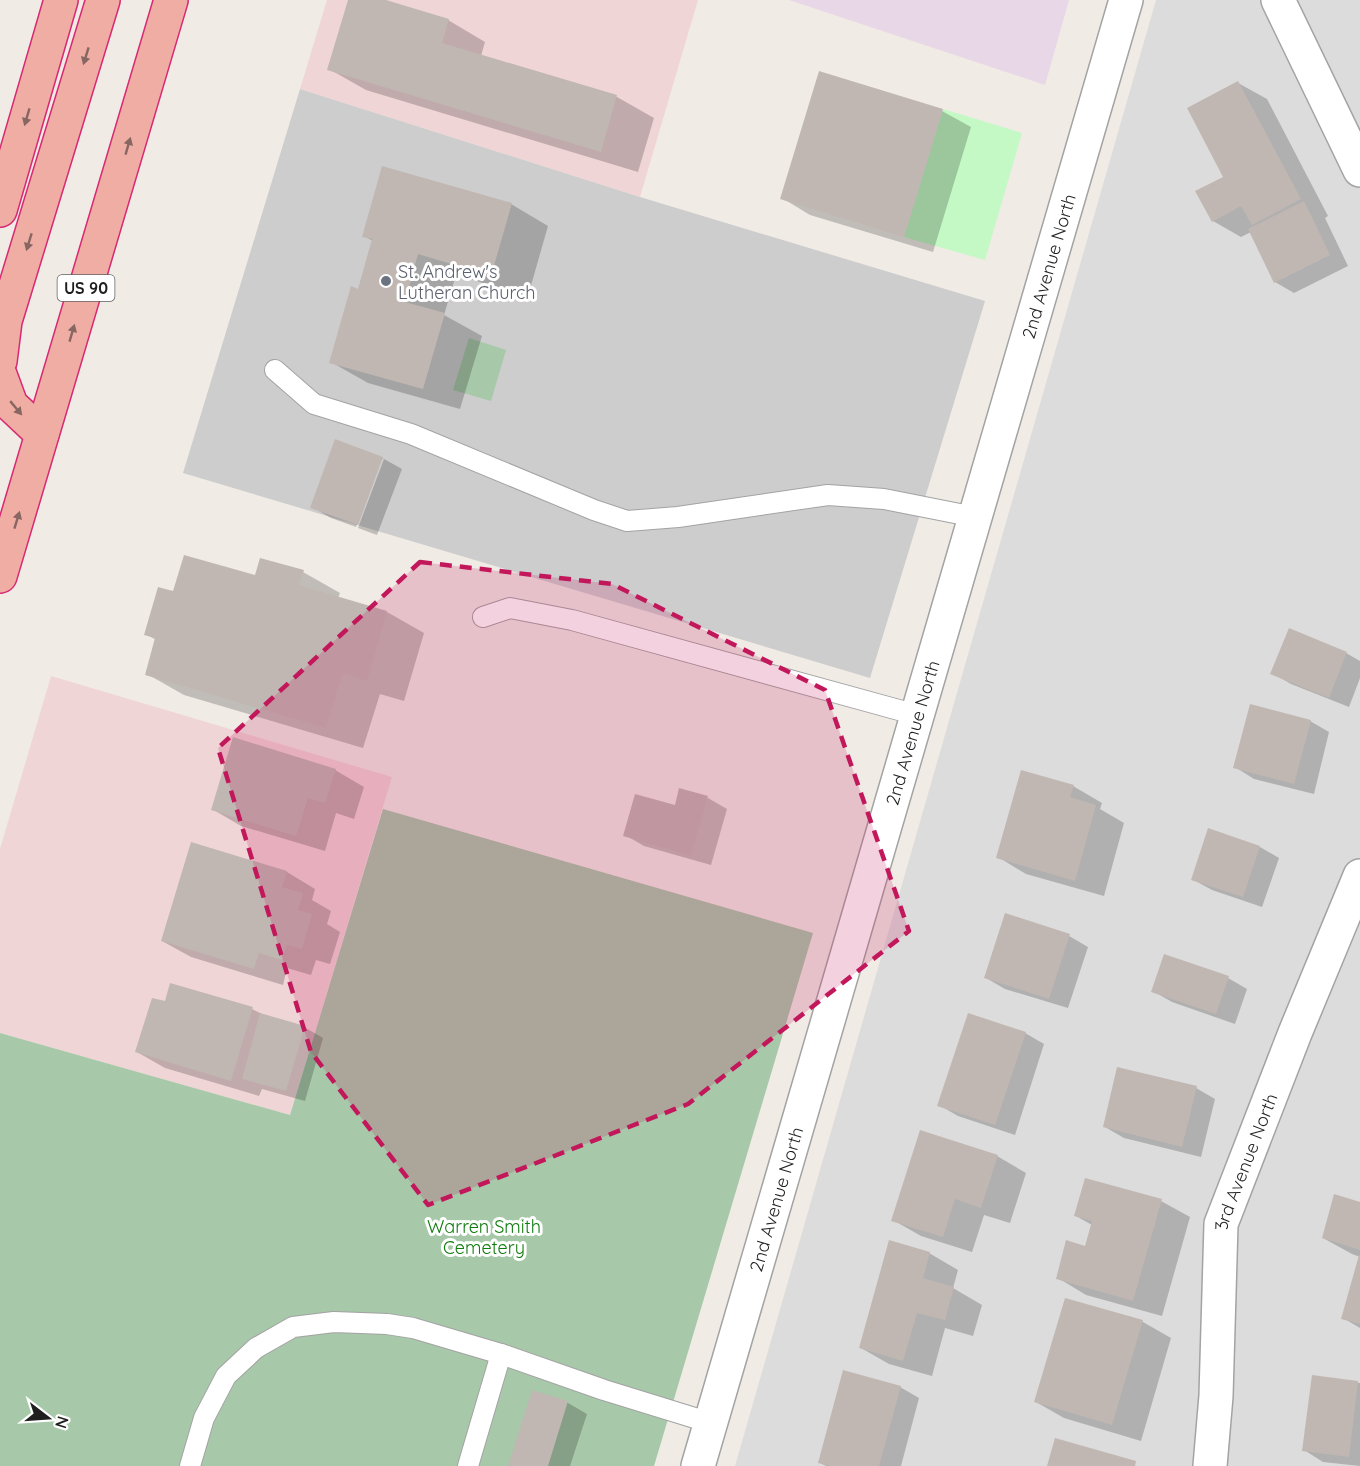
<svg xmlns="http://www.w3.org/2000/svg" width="1360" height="1466" viewBox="0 0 1360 1466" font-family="Quicksand,sans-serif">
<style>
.residential{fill:#dddcdc}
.commercial{fill:#f0d5d6}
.industrial{fill:#e8d8e7}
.religious{fill:#cdcdcd}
.cemetery{fill:#a7c8a9}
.park{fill:#c4f8c4}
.shadow{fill:#0003}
.building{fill:#c0b7b2}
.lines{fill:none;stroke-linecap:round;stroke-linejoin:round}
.service-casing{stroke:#a3a3a3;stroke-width:22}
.minor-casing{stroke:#a3a3a3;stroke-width:36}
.trunk-casing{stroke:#d72974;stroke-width:36}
.service{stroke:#fff;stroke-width:20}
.minor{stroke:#fff;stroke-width:33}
.trunk{stroke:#f0ada4;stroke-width:33}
.oneway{fill:#886662}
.marked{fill:#c2185b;fill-opacity:0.2;stroke:#c2185b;stroke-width:4.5;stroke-dasharray:12 8;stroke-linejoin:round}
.worship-dot{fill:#6b7280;stroke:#fff;stroke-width:2}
.labels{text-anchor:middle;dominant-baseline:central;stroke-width:6;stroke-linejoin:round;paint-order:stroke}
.shield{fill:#fff;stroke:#626262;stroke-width:1.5}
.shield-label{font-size:16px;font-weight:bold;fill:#1f1f1f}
.street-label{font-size:18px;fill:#1f1f1f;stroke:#fff}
.worship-label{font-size:18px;fill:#5b616d;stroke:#fff;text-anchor:start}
.park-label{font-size:18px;fill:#0f7c0e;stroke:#fff}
</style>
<rect width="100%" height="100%" fill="#f0ebe5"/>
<path class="residential" d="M1156,0H1360V1466H735Z"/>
<g class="commercial">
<path d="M327,0H698L640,197L300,89Z"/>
<path d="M51,676L392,777L290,1115L0,1033V849Z"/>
</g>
<path class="industrial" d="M789,0H1069L1045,85Z"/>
<path class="religious" d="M300,89L640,197L985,301L870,678L183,473Z"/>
<g class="cemetery">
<path d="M469,338L506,350L491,401L453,390Z"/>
<path d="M383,809L813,933L654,1466H0V1033L290,1115Z"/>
</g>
<path class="park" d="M943,109L1022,133L985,260L904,237Z"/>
<g class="shadow">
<path d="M350,0H380L448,20L485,42L481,56L617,97L654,118L638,172L366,90L329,69Z"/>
<path d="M1238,83L1267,99L1328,216L1325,218L1348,266L1294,293L1275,282L1251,232L1241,237L1213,221L1225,177Z"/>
<path d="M942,111L971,127L933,252L810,215L782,198Z"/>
<path d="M511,204L548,226L528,296L456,275L444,315L482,336L460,409L368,383L331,362L359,291L373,241L364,236Z"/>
<path d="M336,440L384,459H381L356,527L331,518L312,507Z"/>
<path d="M384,459L402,469L377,535L358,528Z"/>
<path d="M303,572L340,593L338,598L387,612L424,633L404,701L380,694L363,748L184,695L147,674L156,640L146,634L174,592L256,577Z"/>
<path d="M1346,653L1360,661V678L1349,707L1291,684L1272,673Z"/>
<path d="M1310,721L1329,732L1314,794L1254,779L1235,767Z"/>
<path d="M335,770L364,787L354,819L336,813L325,851L241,826L212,809Z"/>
<path d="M1073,786L1102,803L1100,809L1124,823L1104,896L1026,874L998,857Z"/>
<path d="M708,798L727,809L711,865L644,846L625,835L676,807Z"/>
<path d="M192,844L287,872L315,889L312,900L331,911L327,924L340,932L330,964L316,960L311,975L287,968L283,985L191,957L162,941Z"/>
<path d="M1260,847L1279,858L1262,907L1212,890L1192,879Z"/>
<path d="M1069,936L1088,947L1068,1008L1005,989L986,978Z"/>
<path d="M1228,978L1247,989L1235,1024L1172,1002L1153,991Z"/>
<path d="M252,1009L266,1016L304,1027L323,1038L305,1101L262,1089L259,1096L165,1068L137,1052Z"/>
<path d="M1025,1033L1044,1044L1015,1135L958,1116L939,1105Z"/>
<path d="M1196,1088L1215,1099L1201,1157L1124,1138L1105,1127Z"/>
<path d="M997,1156L1026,1173L1010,1223L984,1215L972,1252L921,1236L893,1220Z"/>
<path d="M1161,1201L1190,1217L1162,1316L1086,1295L1058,1278L1086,1248L1092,1225L1076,1216Z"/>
<path d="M1360,1203V1257L1352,1254L1323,1238Z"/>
<path d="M929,1253L958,1270L953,1288L982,1305L973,1336L945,1328L932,1376L889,1364L861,1348Z"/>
<path d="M1360,1258V1328L1343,1318Z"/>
<path d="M1066,1300L1143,1322L1171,1338L1141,1441L1064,1418L1036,1402Z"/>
<path d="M1313,1377L1360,1383V1466L1323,1462L1304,1450Z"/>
<path d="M900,1387L919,1398L901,1466H826L819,1462Z"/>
<path d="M533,1392L568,1403L587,1414L570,1466H510Z"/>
</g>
<g class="building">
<path d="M348,0H386L449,19L442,43L617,95L601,152L327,70Z"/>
<path d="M819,71L943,109L904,237L780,199Z"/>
<path d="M1238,81L1301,199L1252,225L1241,206L1212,222L1195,191L1223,177L1187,108Z"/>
<path d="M382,166L512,203L491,276L418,254L405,302L445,313L423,389L329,363L351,286L358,289L372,239L362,237Z"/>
<path d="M1304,201L1330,255L1274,283L1248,229Z"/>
<path d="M335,439L383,457L358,525L310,508Z"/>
<path d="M184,555L255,575L260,558L304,570L299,585L387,611L367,681L343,673L326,728L145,675L155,638L144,635L158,587L173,591Z"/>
<path d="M1289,628L1347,652L1329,698L1270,674Z"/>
<path d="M1250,704L1311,720L1294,784L1233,768Z"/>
<path d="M233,737L336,769L325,803L308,798L296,836L211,810Z"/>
<path d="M1021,770L1074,785L1070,797L1096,805L1075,881L996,858Z"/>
<path d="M679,788L708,796L691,856L623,836L635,794L675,805Z"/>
<path d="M1208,828L1260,846L1243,897L1191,880Z"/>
<path d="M191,842L287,871L282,887L303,893L298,910L312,914L302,949L287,945L282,960L259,953L254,969L161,941Z"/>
<path d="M1005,913L1070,934L1049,999L984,978Z"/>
<path d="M1164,954L1229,976L1216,1014L1151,992Z"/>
<path d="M170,983L253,1007L231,1081L135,1052L152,998L165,1001Z"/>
<path d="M260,1013L305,1026L286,1091L242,1079Z"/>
<path d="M968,1013L1026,1032L995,1125L937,1106Z"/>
<path d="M1117,1067L1197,1086L1182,1147L1103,1127Z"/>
<path d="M920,1130L998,1155L981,1208L955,1199L943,1237L891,1221Z"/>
<path d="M1085,1178L1162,1199L1133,1301L1056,1279L1066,1240L1085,1246L1092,1221L1074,1216Z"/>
<path d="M1334,1194L1360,1202V1250L1322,1238Z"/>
<path d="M889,1240L930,1252L923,1278L954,1287L945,1320L917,1313L903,1361L859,1348Z"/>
<path d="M1359,1255H1360V1324L1341,1319Z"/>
<path d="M1065,1298L1143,1320L1112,1425L1034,1402Z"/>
<path d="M843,1370L901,1386L879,1466H829L818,1463Z"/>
<path d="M1312,1375L1358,1381L1349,1457L1302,1451Z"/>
<path d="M532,1390L568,1401L548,1466H508Z"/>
<path d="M1055,1438L1136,1461L1135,1466H1047Z"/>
</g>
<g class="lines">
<defs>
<g id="service">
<path d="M275,370L314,404L411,434L594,510L627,521L678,517L828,495L884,499L975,517"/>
<path d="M483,617L510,608L572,620L917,715"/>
<path d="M190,1466L204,1418L226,1376L256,1348L293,1327L334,1322L387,1324L413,1328L501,1354L604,1390L711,1423"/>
<path d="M468,1466L501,1354"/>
</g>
<g id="minor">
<path d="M1278,0L1360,170"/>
<path id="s1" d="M698,1466L1126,0"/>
<path id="s2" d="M1210,1466L1216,1396L1221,1224L1295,1033L1360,876"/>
</g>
<g id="trunk">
<path d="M0,210L61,0"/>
<path d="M0,361L5,321L103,0"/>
<path d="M0,375L11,405L42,434"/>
<path d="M0,576L171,0"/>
</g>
</defs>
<use href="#service" class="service-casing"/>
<use href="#minor" class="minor-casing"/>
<use href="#trunk" class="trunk-casing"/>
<use href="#service" class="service"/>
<use href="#minor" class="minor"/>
<use href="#trunk" class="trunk"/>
</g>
<defs><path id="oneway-solid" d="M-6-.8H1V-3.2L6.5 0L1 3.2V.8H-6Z" transform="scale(1.5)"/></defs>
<g class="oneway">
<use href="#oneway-solid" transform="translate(86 56) rotate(107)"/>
<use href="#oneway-solid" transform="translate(27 117) rotate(106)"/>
<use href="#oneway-solid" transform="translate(128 146) rotate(-74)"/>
<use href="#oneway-solid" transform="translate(29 242) rotate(107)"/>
<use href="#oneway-solid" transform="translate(72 333) rotate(-74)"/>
<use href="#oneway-solid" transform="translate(16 408) rotate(50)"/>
<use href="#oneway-solid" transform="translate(17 520) rotate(-73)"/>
</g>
<path class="marked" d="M420,562L612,584L825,690L909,931L688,1104L428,1205L311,1052L218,748Z"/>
<circle class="worship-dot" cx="386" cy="281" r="6"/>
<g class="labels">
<rect class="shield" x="57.5" y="275" width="57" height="26" rx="4.5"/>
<g class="shield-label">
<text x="86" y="288">US 90</text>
</g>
<g class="street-label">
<text stroke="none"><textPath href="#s1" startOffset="1250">2nd Avenue North</textPath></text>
<text stroke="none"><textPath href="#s1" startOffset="764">2nd Avenue North</textPath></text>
<text stroke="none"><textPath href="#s2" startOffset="309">3rd Avenue North</textPath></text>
<text stroke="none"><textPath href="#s1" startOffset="278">2nd Avenue North</textPath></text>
</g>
<g class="worship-label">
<text x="398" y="271">St. Andrew's<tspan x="398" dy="21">Lutheran Church</tspan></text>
</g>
<g class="park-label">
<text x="484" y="1226">Warren Smith<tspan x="484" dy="21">Cemetery</tspan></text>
</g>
</g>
<g transform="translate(48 1418) rotate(107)" stroke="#ffffff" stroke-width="4.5" paint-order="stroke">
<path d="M0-4.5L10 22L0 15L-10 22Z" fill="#1f1f1f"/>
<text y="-9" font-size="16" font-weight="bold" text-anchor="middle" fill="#1f1f1f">N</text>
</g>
</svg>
